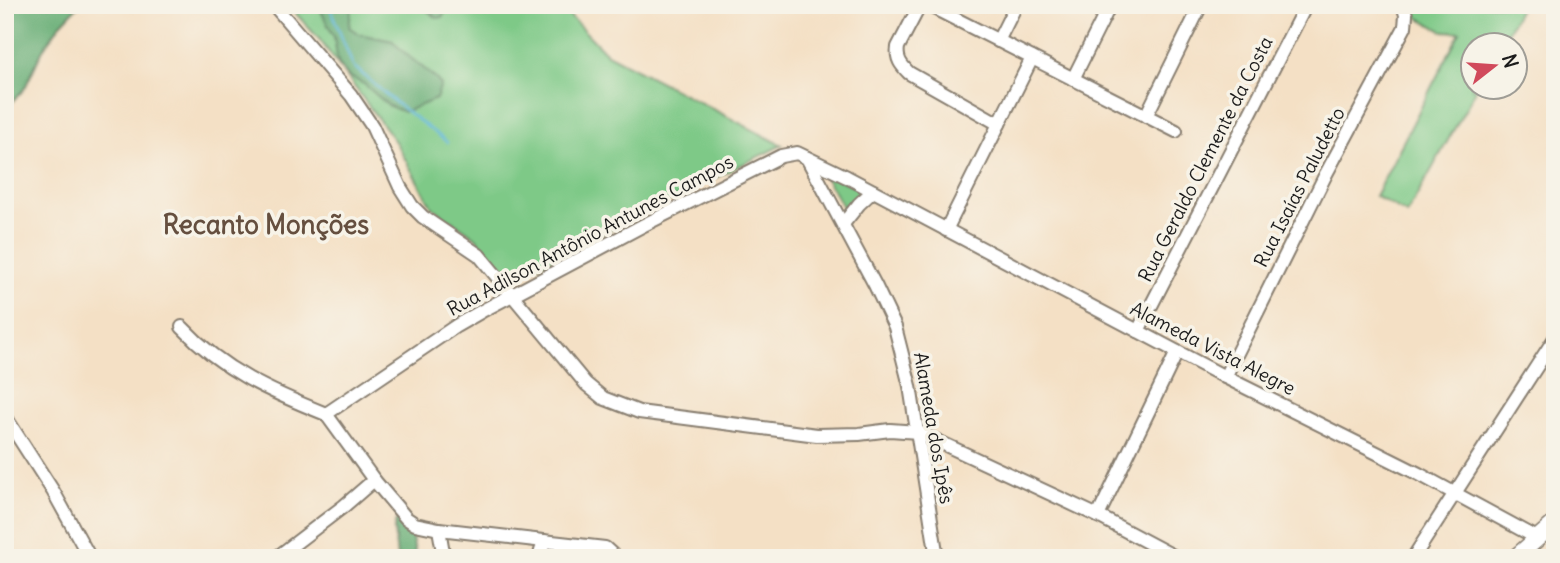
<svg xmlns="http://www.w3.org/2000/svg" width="1560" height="563" viewBox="0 0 1560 563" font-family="Delius,sans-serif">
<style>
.green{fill:#7ec987;stroke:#4d7252;stroke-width:2}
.forest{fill:#66ad74;stroke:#416448;stroke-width:2}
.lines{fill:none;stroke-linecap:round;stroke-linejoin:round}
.stream{stroke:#59b6d7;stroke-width:2.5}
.minor-casing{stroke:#887e70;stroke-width:16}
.major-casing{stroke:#887e70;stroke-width:19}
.minor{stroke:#fff;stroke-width:12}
.major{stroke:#fff;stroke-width:16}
.labels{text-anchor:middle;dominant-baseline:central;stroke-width:7;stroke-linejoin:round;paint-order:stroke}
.street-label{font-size:19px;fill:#1c1c1c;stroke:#f7f3e8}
.district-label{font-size:26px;font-weight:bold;fill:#654f3f;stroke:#f7f3e8}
</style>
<rect width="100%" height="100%" fill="#f7f3e8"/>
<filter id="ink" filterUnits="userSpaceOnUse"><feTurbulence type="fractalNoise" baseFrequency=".0143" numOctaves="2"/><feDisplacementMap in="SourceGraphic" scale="14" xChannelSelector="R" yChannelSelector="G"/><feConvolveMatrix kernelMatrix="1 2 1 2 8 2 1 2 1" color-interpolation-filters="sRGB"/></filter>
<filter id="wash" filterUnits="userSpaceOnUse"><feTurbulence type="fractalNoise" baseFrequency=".00686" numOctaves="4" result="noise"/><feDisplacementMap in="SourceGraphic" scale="28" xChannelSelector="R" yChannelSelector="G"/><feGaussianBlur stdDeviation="1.57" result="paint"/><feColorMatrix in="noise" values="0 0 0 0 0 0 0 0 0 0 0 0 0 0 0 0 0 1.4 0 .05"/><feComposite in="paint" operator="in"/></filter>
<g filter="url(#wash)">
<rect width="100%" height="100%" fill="#f4e0c5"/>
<g class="green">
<path d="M288,5H559L607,54L782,145L517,276L509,275L475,237L432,207L396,143L319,39Z"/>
<path d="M1409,5H1522L1500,45L1472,46V88H1477L1407,214L1375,196L1460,32L1442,31L1416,16Z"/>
<path d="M825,173L862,190L846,212L825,177Z"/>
</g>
<g class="forest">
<path d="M5,5H79L60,25L42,51L25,88L5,110Z"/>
<path d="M318,5H352L349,27L359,34L393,41C407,59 427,67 441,85L436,99L404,112L389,106L364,84L348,76L338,63L334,37Z"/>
<path d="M420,5H450L442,17L437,18Z"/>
<path d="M400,519C413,527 413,544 416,558H397L394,529L396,521Z"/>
</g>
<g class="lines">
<path class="stream" d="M329,5L353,66L396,103L447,142"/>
</g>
</g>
<g filter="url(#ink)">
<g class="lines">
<defs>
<g id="minor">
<path d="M274,5L351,95L372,126L400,187L412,206L423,217L479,255L586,384L603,398L639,412L817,435L859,434L890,430L918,432L1098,516L1177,558"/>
<path d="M920,5L898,47C896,59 901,65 909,73L999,124"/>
<path d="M928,5L1176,131"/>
<path d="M998,41L1016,5"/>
<path d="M1073,79L1110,5"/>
<path d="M1146,116L1201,5"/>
<path d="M807,158L875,285L895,327L910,386L937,558"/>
<path d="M843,224L859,204L873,191"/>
<path d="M946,230L1032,58"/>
<path d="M182,327C223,371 271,392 326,414"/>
<path d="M1138,331L1306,5"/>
<path d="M1225,377L1326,174L1405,27L1406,15L1403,5"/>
<path d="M326,414L456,326L482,311L642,226L781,156L797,153L847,177L1225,377L1419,474L1537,538"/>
<path d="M326,414L374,480L406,518L415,524L439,529L605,548L616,558"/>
<path d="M8,421L53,491L90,558"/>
<path d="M1098,516L1177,352"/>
<path d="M439,529L444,558"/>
<path d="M276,558L344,506L374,480"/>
<path d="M539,558L544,541"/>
<path d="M1413,558L1555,338"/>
</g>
<path id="major" d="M1515,558L1555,523"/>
</defs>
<use href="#minor" class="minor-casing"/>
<use href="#major" class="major-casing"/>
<use href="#minor" class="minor"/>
<use href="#major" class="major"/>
</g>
</g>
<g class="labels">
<g class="street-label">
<text transform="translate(1205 159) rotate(-63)">Rua Geraldo Clemente da Costa</text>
<text transform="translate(1299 187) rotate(-63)">Rua Isaías Paludetto</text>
<text transform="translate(590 235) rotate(-28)">Rua Adilson Antônio Antunes Campos</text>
<text transform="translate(1213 348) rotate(27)">Alameda Vista Alegre</text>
<text transform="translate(934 428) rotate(80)">Alameda dos Ipês</text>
</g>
<g class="district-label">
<text x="266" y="224">Recanto Monções</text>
</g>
</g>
<rect width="1560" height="563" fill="none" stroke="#f7f3e8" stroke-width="28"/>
<g transform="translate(1494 66) rotate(73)"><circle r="33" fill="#f7f3e8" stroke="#9f9d96" stroke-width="2"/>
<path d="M0-5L12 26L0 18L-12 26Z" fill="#d1495b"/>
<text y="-10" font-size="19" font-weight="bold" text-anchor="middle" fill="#1c1c1c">N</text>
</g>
</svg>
